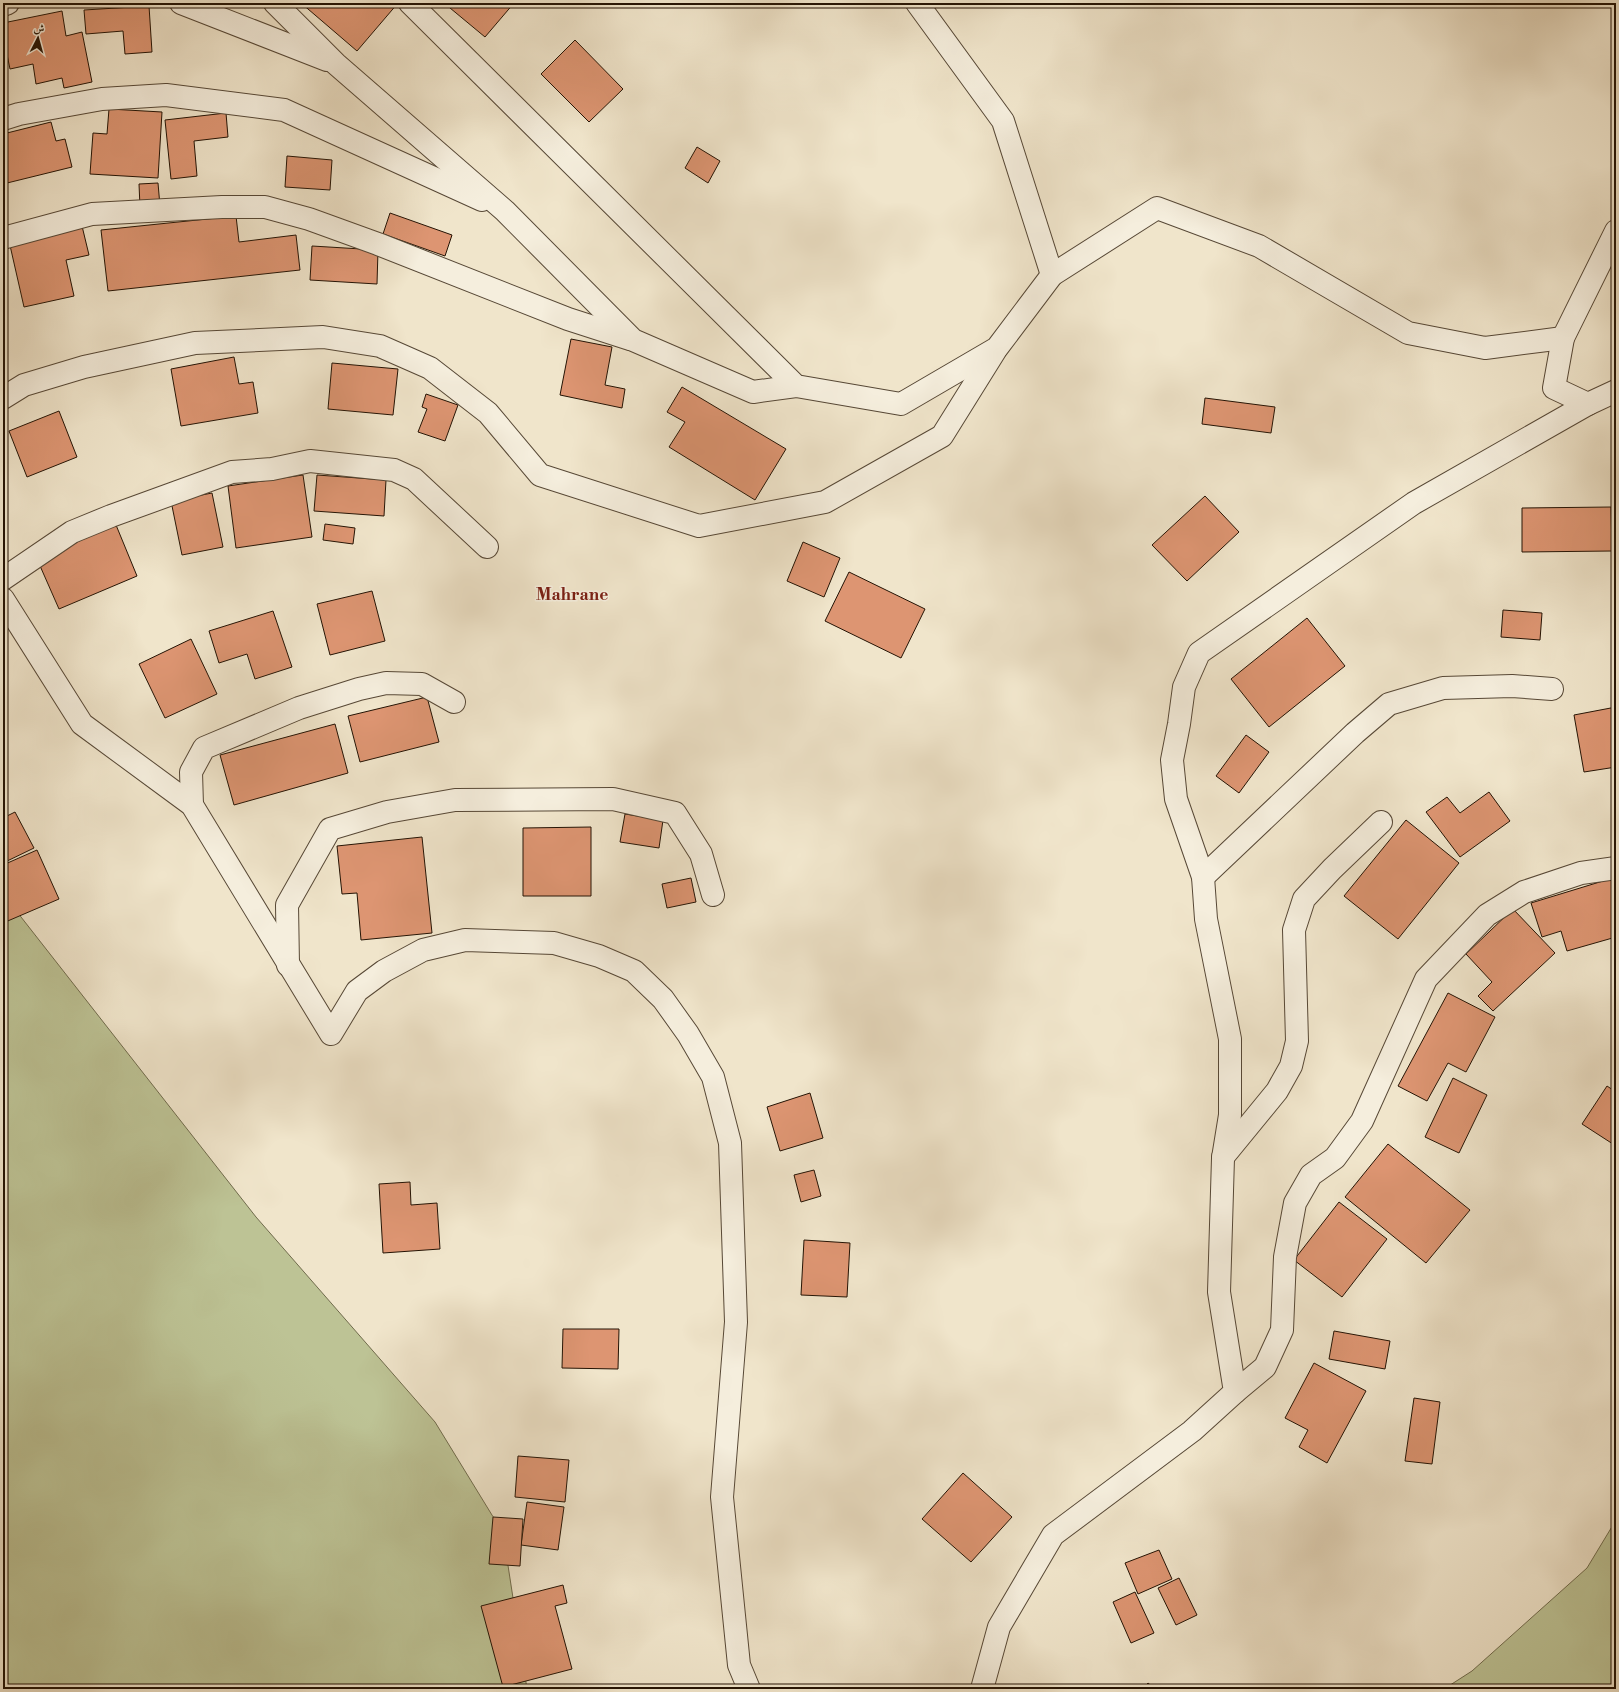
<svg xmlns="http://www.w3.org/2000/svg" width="1619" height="1692" viewBox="0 0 1619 1692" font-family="'Libre Bodoni',Amiri,serif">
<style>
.green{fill:#bdc395;stroke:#706b4c}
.building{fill:#dd9572;stroke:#241304}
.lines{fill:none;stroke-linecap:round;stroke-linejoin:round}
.minor-casing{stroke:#574836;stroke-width:24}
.minor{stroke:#f5eedd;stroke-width:22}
.labels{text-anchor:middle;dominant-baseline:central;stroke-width:3;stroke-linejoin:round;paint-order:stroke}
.quarter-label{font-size:17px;font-weight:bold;fill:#7a1f14;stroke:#f5eedd}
</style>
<rect width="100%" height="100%" fill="#f0e5cb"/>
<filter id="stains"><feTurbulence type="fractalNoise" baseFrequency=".005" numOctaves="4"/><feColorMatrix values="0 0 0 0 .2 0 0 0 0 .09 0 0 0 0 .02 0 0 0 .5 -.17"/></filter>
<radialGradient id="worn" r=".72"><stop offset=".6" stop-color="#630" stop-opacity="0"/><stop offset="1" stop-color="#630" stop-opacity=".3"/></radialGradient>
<g class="green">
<path d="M3,894L256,1217L435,1422L503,1533L527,1689H3Z"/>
<path d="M1616,1520V1689H1444L1472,1671L1587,1568Z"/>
</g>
<g class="building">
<path d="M301,3H398L357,51Z"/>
<path d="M444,3H514L485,37Z"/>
<path d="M149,6L152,52L125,54L123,31L86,34L84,10Z"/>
<path d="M62,11L66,36L82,32L92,82L64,88L62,78L36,84L33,64L10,69L3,35V23Z"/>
<path d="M575,40L623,89L589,122L541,74Z"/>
<path d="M109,109L162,112L158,178L90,174L93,133L107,134Z"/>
<path d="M226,113L228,137L194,141L197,176L171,179L165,120Z"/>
<path d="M51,122L56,141L65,139L72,167L3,184V134Z"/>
<path d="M697,147L720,161L708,183L685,168Z"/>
<path d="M287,156L332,160L330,190L285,187Z"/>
<path d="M158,183L160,206L140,207L139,184Z"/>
<path d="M390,213L452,235L445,256L383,234Z"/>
<path d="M236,216L239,242L296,235L300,270L108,291L101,230Z"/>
<path d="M82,226L89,255L66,260L74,296L24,307L9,241Z"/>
<path d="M312,246L378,250L377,284L310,280Z"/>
<path d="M571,339L612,347L605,385L625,389L622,408L560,395Z"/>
<path d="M234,357L239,384L253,382L258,413L181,426L171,369Z"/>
<path d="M332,363L398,369L393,415L328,409Z"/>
<path d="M682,387L786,449L755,500L669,447L685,422L667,412Z"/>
<path d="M426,394L458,405L445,441L418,432L427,409L422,407Z"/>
<path d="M1205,398L1275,407L1271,433L1202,424Z"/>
<path d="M59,411L77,457L27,477L9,431Z"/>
<path d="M303,475L312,537L236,548L228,486Z"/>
<path d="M317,475L386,480L384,516L314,511Z"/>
<path d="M212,493L223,547L182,555L171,501Z"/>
<path d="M1205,496L1239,532L1187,581L1152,545Z"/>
<path d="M1611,507L1612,551L1522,552V508Z"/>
<path d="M325,524L355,528L353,544L323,540Z"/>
<path d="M116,525L137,576L59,609L37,559Z"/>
<path d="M803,542L840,558L824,597L787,581Z"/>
<path d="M849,572L925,609L901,658L825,621Z"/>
<path d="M372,591L385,641L330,655L317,604Z"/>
<path d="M1503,610L1542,613L1540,640L1501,637Z"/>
<path d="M273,611L292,667L255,679L247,654L219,663L209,631Z"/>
<path d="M1307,618L1345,666L1269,727L1231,679Z"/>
<path d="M191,639L217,694L165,718L139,664Z"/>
<path d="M427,697L439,742L360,762L348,716Z"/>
<path d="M1616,707V767L1584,772L1574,715Z"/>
<path d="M335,724L348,773L234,805L220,755Z"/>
<path d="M1246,735L1269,752L1239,793L1216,776Z"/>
<path d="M1489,792L1510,821L1460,857L1426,812L1447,797L1460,813Z"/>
<path d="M15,812L34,848L3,863V818Z"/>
<path d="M625,814L663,820L659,848L620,842Z"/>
<path d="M1406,820L1459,863L1398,939L1344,896Z"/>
<path d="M591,827V896H523V828Z"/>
<path d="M422,837L432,933L361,940L357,893L342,894L337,846Z"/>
<path d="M37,850L59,899L3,923V865Z"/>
<path d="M1616,877V937L1567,951L1561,931L1542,937L1531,903Z"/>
<path d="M691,878L696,902L667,908L662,884Z"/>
<path d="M1513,909L1555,953L1493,1011L1478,996L1492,982L1466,954Z"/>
<path d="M1448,993L1495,1017L1466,1072L1448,1063L1427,1101L1398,1086Z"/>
<path d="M1453,1078L1487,1095L1459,1153L1425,1137Z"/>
<path d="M1607,1086L1616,1092V1146L1582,1124Z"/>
<path d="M810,1093L823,1138L780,1151L767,1107Z"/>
<path d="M1388,1144L1470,1210L1426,1263L1345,1197Z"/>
<path d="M814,1170L821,1196L801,1202L794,1175Z"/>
<path d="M410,1182L411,1205L437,1203L440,1249L383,1253L379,1184Z"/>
<path d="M1339,1202L1387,1239L1342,1297L1294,1260Z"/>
<path d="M804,1240L850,1243L847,1297L801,1295Z"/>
<path d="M563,1329H619L618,1369L562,1368Z"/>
<path d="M1334,1331L1390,1341L1385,1369L1329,1359Z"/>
<path d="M1314,1363L1366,1391L1327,1463L1299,1447L1308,1430L1285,1418Z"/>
<path d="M1414,1398L1440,1402L1432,1464L1405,1461Z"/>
<path d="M518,1456L569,1460L565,1502L515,1497Z"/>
<path d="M963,1473L1012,1517L971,1562L922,1519Z"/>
<path d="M527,1502L564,1507L558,1550L521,1545Z"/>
<path d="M493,1517L523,1519L520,1566L489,1564Z"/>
<path d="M1159,1550L1172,1579L1138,1594L1125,1563Z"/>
<path d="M1179,1578L1197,1615L1176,1625L1158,1588Z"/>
<path d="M563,1585L567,1603L555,1606L572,1669L503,1687L481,1606Z"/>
<path d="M1135,1592L1154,1633L1131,1643L1113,1602Z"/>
<path d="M1148,1683L1155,1689H1142Z"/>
</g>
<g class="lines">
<defs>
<g id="minor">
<path d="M181,3L327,60"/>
<path d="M275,3L336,64L505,211L633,340L753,392L796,386"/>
<path d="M410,3L796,386L901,404L997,348L1052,275L1157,208L1259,246L1408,333L1485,348L1563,338"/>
<path d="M917,3L1003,121L1052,275"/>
<path d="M3,5L8,3"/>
<path d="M3,119L19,114L102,99L166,95L284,110L482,200"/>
<path d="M1616,231L1563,338L1554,388L1588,404L1616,391"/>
<path d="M3,238L92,214L222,207H265L309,219L378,244L568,319L630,339"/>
<path d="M3,398L24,385L84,367L195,343L323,337L380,346L430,368L488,413L540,475L699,526L825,502L942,436L995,351"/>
<path d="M3,579L72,532L111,516L232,472L272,469L310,461L394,470L414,479L487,547"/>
<path d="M3,599L82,724L192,805L331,1034L357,991L384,971L423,950L465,940L554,943L599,956L634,971L663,999L688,1034L713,1077L730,1143L736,1322L722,1497L739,1665L749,1689"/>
<path d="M192,805L191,772L204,748L299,708L359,689L386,683L422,684L454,702"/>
<path d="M1203,877L1355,733L1389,704L1443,688L1512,686L1552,689"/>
<path d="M288,965L287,905L330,829L387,812L455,800L613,799L675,813L701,854L713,895"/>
<path d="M1223,1157L1277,1091L1291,1066L1297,1041L1294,930L1304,899L1332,869L1381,822"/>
<path d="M1235,1392L1265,1367L1282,1330L1285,1257L1295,1203L1311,1175L1335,1158L1362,1121L1426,979L1487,915L1524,892L1581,873L1616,868"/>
<path d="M982,1689L999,1627L1053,1535L1192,1431L1235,1392L1219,1292L1223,1158L1230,1115V1039L1206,919L1203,877L1176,799L1172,760L1179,724L1184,687L1199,653L1414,503L1588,404"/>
</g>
</defs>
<use href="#minor" class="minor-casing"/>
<use href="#minor" class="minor"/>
</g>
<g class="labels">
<g class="quarter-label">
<text x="572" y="595">Mahrane</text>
</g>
</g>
<rect width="1619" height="1692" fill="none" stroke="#f0e5cb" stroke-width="16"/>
<rect x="4" y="4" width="1611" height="1684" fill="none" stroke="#241304" stroke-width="2"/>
<rect x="8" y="8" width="1603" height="1676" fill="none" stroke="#241304"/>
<g transform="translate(38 38) rotate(6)" stroke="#f5eedd" stroke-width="3" paint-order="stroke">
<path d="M0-3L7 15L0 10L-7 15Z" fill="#241304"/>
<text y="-6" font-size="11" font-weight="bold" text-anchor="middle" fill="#241304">ش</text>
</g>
<rect width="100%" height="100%" filter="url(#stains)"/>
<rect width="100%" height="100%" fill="url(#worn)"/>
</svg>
